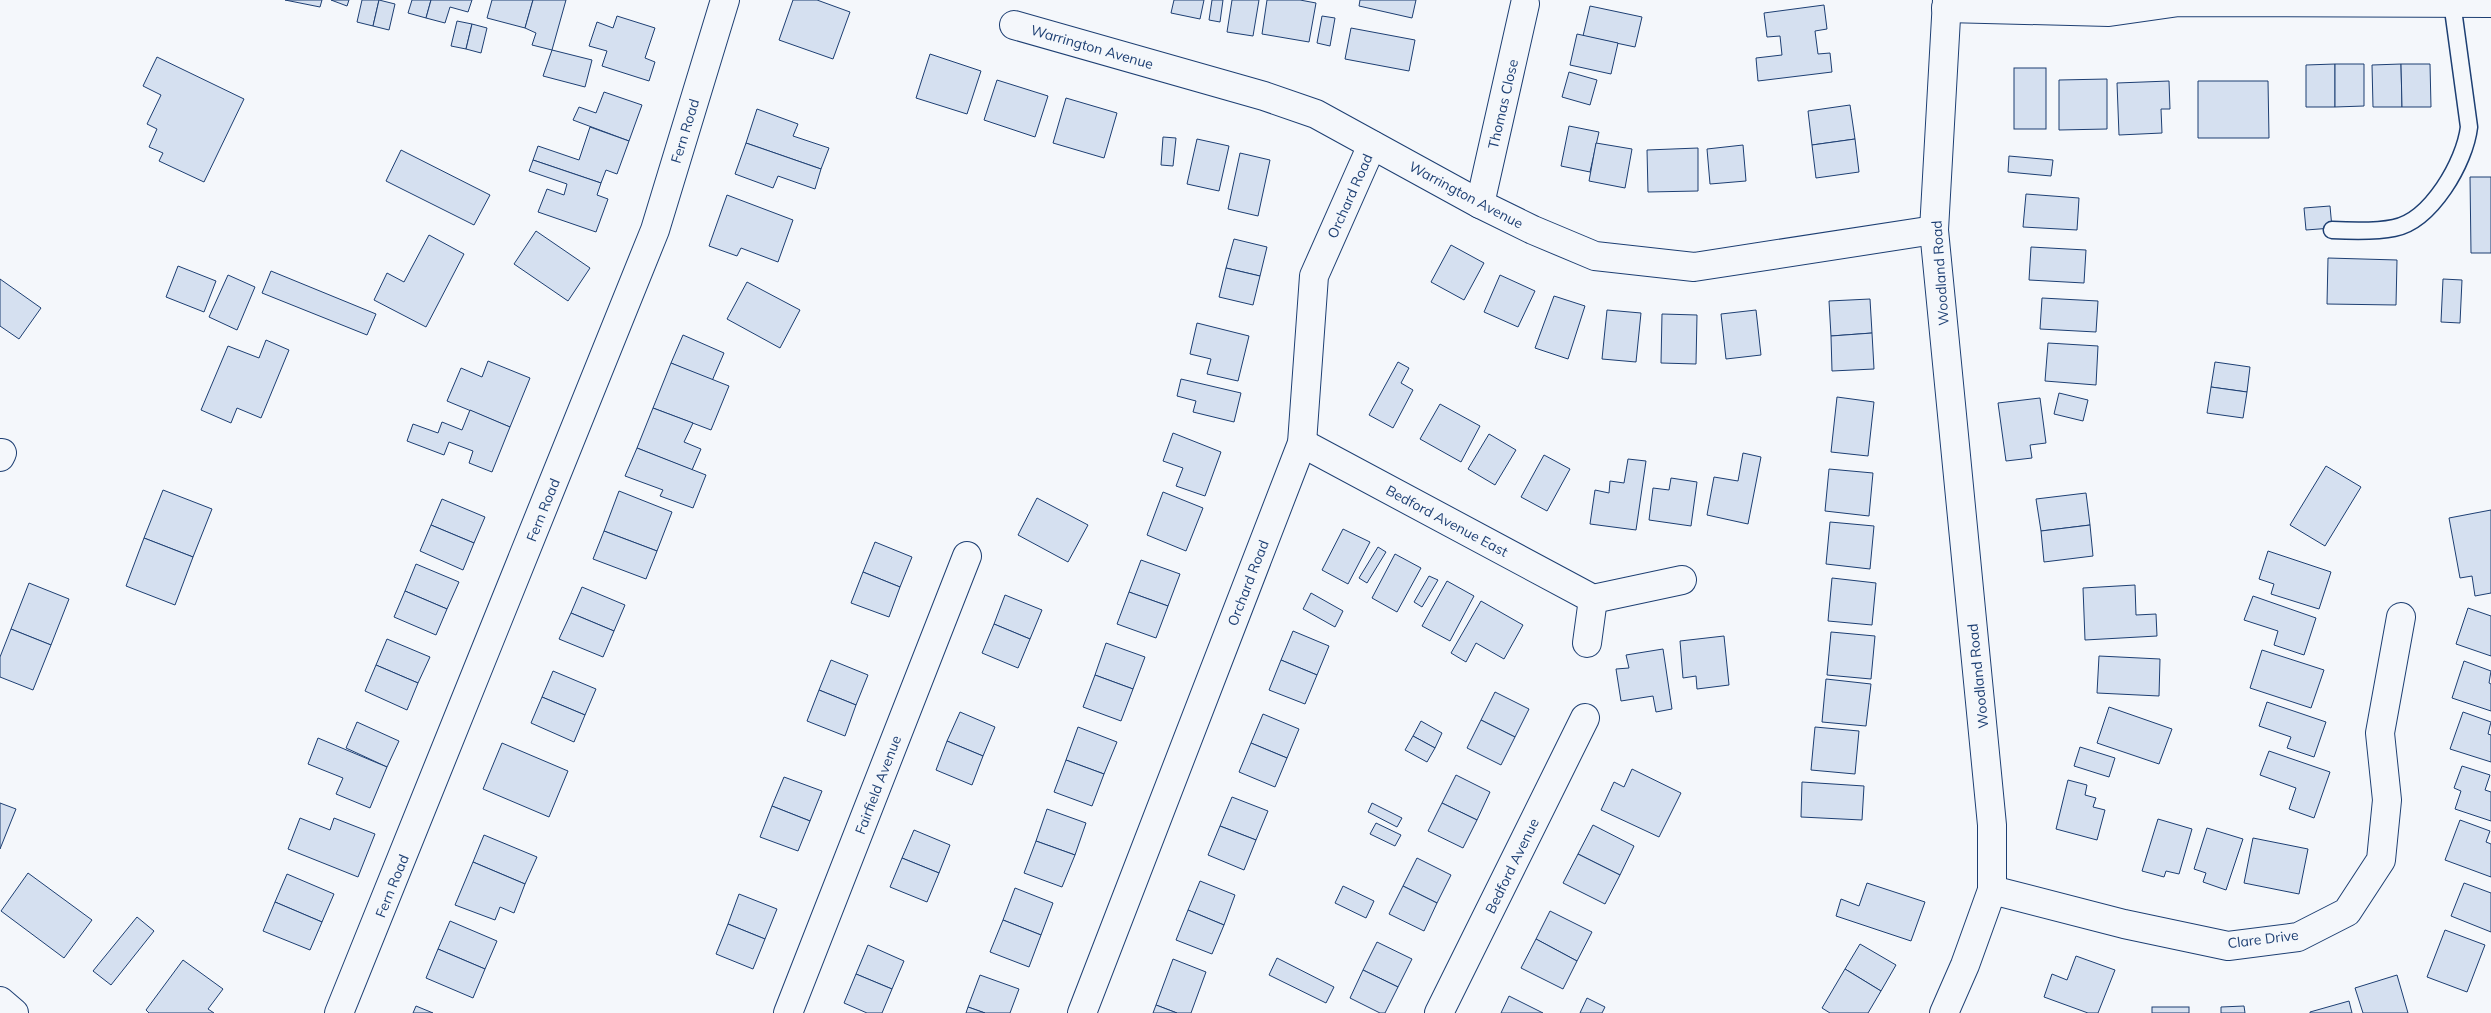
<svg xmlns="http://www.w3.org/2000/svg" width="2491" height="1013" viewBox="0 0 2491 1013" font-family="Mulish,sans-serif">
<style>
.building{fill:#d5e0f0;stroke:#1d3f73}
.lines{fill:none;stroke-linecap:round;stroke-linejoin:round}
.service-casing{stroke:#1d3f73;stroke-width:19}
.minor-casing{stroke:#1d3f73;stroke-width:30}
.tertiary-casing{stroke:#1d3f73;stroke-width:30}
.primary-casing{stroke:#1d3f73;stroke-width:30}
.service{stroke:#f4f7fb;stroke-width:16}
.minor{stroke:#f4f7fb;stroke-width:28}
.tertiary{stroke:#f4f7fb;stroke-width:28}
.primary{stroke:#f4f7fb;stroke-width:28}
.labels{text-anchor:middle;dominant-baseline:central;stroke-width:4;stroke-linejoin:round;paint-order:stroke}
.street-label{font-size:14px;fill:#1d3f73;stroke:#f4f7fb}
</style>
<rect width="100%" height="100%" fill="#f4f7fb"/>
<g class="building">
<path d="M285,0H322L320,7Z"/>
<path d="M331,0H349L347,6Z"/>
<path d="M362,0H379L373,26L357,22Z"/>
<path d="M379,0L395,4L389,30L373,26Z"/>
<path d="M412,0H431L426,18L408,13Z"/>
<path d="M431,0H472L468,12L450,7L445,23L426,18Z"/>
<path d="M492,0H533L525,28L487,18Z"/>
<path d="M533,0H566L552,50L532,45L536,33L525,28Z"/>
<path d="M793,0H817L850,12L833,59L779,40Z"/>
<path d="M1174,0H1204L1200,19L1171,13Z"/>
<path d="M1212,0H1223L1220,22L1209,20Z"/>
<path d="M1232,0H1259L1253,36L1227,32Z"/>
<path d="M1267,0H1300L1316,3L1309,42L1262,34Z"/>
<path d="M1360,0H1416L1412,18L1359,6Z"/>
<path d="M1824,5L1827,29L1815,31L1818,54L1830,53L1832,72L1758,81L1756,58L1782,55L1780,36L1767,37L1764,13Z"/>
<path d="M1590,6L1642,17L1635,47L1583,36Z"/>
<path d="M617,16L655,28L645,58L655,62L649,81L602,66L607,51L589,46L597,22L613,28Z"/>
<path d="M1322,16L1335,18L1330,46L1317,43Z"/>
<path d="M457,21L472,24L466,49L451,46Z"/>
<path d="M472,24L487,28L481,53L466,49Z"/>
<path d="M1351,28L1415,40L1409,71L1345,59Z"/>
<path d="M1577,34L1618,43L1611,74L1570,65Z"/>
<path d="M552,50L592,60L585,87L543,76Z"/>
<path d="M930,54L981,71L967,114L916,98Z"/>
<path d="M157,57L244,99L204,182L159,161L163,153L149,147L157,129L147,124L161,95L143,86Z"/>
<path d="M2335,64V107H2306V65Z"/>
<path d="M2335,64H2364V106L2335,107Z"/>
<path d="M2401,64L2402,107H2373L2372,65Z"/>
<path d="M2401,64H2430L2431,107H2402Z"/>
<rect x="2014" y="68" width="32" height="61"/>
<path d="M1569,72L1597,80L1590,105L1562,97Z"/>
<path d="M2107,79V129L2059,130V80Z"/>
<path d="M997,80L1048,96L1035,137L984,120Z"/>
<path d="M2169,81L2170,109H2161L2162,133L2119,135L2117,83Z"/>
<path d="M2198,81H2268L2269,138H2198Z"/>
<path d="M604,92L642,105L629,141L573,120L579,107L596,113Z"/>
<path d="M1066,98L1117,113L1104,158L1053,143Z"/>
<path d="M1850,105L1855,139L1812,145L1808,111Z"/>
<path d="M757,109L798,124L793,136L829,148L821,169L746,143Z"/>
<path d="M1569,126L1599,132L1590,172L1561,166Z"/>
<path d="M590,127L629,141L617,174L606,170L601,183L533,160L538,146L579,160Z"/>
<path d="M1163,137L1176,138L1173,166L1161,165Z"/>
<path d="M1197,139L1229,146L1219,191L1187,184Z"/>
<path d="M1855,139L1859,172L1816,178L1812,145Z"/>
<path d="M746,143L821,169L815,189L778,176L773,188L735,174Z"/>
<path d="M1596,143L1632,149L1625,188L1589,181Z"/>
<path d="M1743,145L1746,181L1710,184L1707,149Z"/>
<path d="M1698,148V191L1648,192L1647,150Z"/>
<path d="M401,150L490,195L474,225L386,181Z"/>
<path d="M1240,153L1270,160L1258,216L1228,209Z"/>
<path d="M2009,156L2053,160L2051,176L2008,172Z"/>
<path d="M533,160L601,183L597,195L608,199L596,232L538,212L547,189L564,195L567,184L529,171Z"/>
<path d="M2470,177H2491V253H2471Z"/>
<path d="M2026,194L2079,198L2077,230L2023,227Z"/>
<path d="M727,195L793,220L778,262L741,248L737,256L709,246Z"/>
<path d="M2330,206L2332,228L2306,230L2304,208Z"/>
<path d="M536,231L590,268L568,301L514,264Z"/>
<path d="M429,235L464,254L426,327L374,300L387,273L404,282Z"/>
<path d="M1234,239L1267,247L1260,276L1226,268Z"/>
<path d="M1451,245L1484,263L1464,300L1431,282Z"/>
<path d="M2031,247L2086,250L2084,283L2029,280Z"/>
<path d="M2328,258L2397,260L2396,305L2327,304Z"/>
<path d="M178,266L216,281L204,312L166,297Z"/>
<path d="M1226,268L1260,276L1253,305L1219,297Z"/>
<path d="M271,271L376,314L367,335L262,293Z"/>
<path d="M228,275L255,287L237,330L209,317Z"/>
<path d="M1500,275L1535,291L1518,327L1484,312Z"/>
<path d="M0,279L41,308L19,339L0,326Z"/>
<path d="M2443,279L2462,280L2460,323L2441,322Z"/>
<path d="M747,282L800,310L780,348L727,319Z"/>
<path d="M1554,296L1585,306L1568,359L1535,348Z"/>
<path d="M2042,298L2098,301L2096,332L2040,329Z"/>
<path d="M1870,299L1872,333L1831,336L1829,301Z"/>
<path d="M1607,310L1641,313L1636,362L1602,359Z"/>
<path d="M1756,310L1761,355L1726,359L1721,314Z"/>
<path d="M1662,314L1697,315L1696,364L1661,363Z"/>
<path d="M1197,323L1249,336L1238,381L1207,374L1211,359L1190,354Z"/>
<path d="M1872,333L1874,369L1832,371L1831,336Z"/>
<path d="M683,335L724,353L712,381L671,363Z"/>
<path d="M266,340L289,350L261,418L237,408L231,423L201,410L228,346L259,358Z"/>
<path d="M2048,343L2098,346L2096,385L2045,381Z"/>
<path d="M488,361L530,378L510,427L447,401L461,368L482,377Z"/>
<path d="M1398,362L1409,368L1401,383L1413,390L1393,428L1369,415Z"/>
<path d="M2215,362L2250,367L2247,392L2211,387Z"/>
<path d="M671,363L729,386L711,430L653,408Z"/>
<path d="M1181,379L1241,393L1234,422L1193,412L1196,401L1177,396Z"/>
<path d="M2211,387L2247,392L2243,418L2207,413Z"/>
<path d="M2059,393L2088,400L2083,421L2054,414Z"/>
<path d="M1837,397L1874,402L1868,456L1831,452Z"/>
<path d="M2040,398L2046,443L2030,445L2032,458L2006,461L1998,403Z"/>
<path d="M1440,404L1480,426L1461,462L1420,439Z"/>
<path d="M653,408L693,423L684,442L701,449L692,470L637,448Z"/>
<path d="M470,410L510,427L492,472L469,463L473,451L449,442L444,455L407,441L413,424L438,433L442,422L462,430Z"/>
<path d="M1173,433L1221,452L1205,496L1176,486L1183,468L1163,461Z"/>
<path d="M1489,434L1516,450L1495,485L1468,469Z"/>
<path d="M637,448L706,475L693,508L660,496L663,490L625,476Z"/>
<path d="M1743,453L1761,457L1748,524L1707,515L1714,477L1738,481Z"/>
<path d="M1544,455L1570,469L1547,511L1521,497Z"/>
<path d="M1628,459L1646,461L1636,530L1590,524L1595,490L1609,493L1610,481L1624,483Z"/>
<path d="M2326,466L2361,487L2325,546L2290,525Z"/>
<path d="M1829,469L1873,473L1869,516L1825,511Z"/>
<path d="M1671,478L1697,482L1691,526L1649,520L1653,488L1669,490Z"/>
<path d="M163,490L212,509L193,557L144,538Z"/>
<path d="M619,491L672,512L657,551L604,531Z"/>
<path d="M1163,492L1203,508L1186,551L1147,535Z"/>
<path d="M2086,493L2090,525L2041,531L2036,499Z"/>
<path d="M1037,498L1088,525L1068,562L1018,535Z"/>
<path d="M442,499L485,517L474,543L431,525Z"/>
<path d="M2491,510V593L2475,596L2472,576L2460,578L2449,518Z"/>
<path d="M1830,522L1874,526L1870,569L1826,564Z"/>
<path d="M431,525L474,543L463,570L420,551Z"/>
<path d="M2090,525L2093,556L2044,562L2041,531Z"/>
<path d="M1343,529L1370,542L1348,584L1322,570Z"/>
<path d="M604,531L657,551L646,579L593,559Z"/>
<path d="M144,538L193,557L175,605L126,586Z"/>
<path d="M875,542L912,557L900,587L863,572Z"/>
<path d="M1378,547L1386,552L1367,583L1359,578Z"/>
<path d="M2268,551L2331,572L2319,609L2271,594L2274,584L2259,579Z"/>
<path d="M1395,554L1421,568L1397,612L1372,598Z"/>
<path d="M1141,560L1180,574L1168,606L1129,592Z"/>
<path d="M416,564L459,582L447,609L405,591Z"/>
<path d="M863,572L900,587L889,617L851,603Z"/>
<path d="M1429,576L1438,580L1422,607L1414,602Z"/>
<path d="M1832,578L1876,583L1872,625L1828,621Z"/>
<path d="M1447,581L1474,596L1450,641L1422,626Z"/>
<path d="M29,583L69,599L51,645L11,629Z"/>
<path d="M2135,585L2136,615L2156,614L2157,636L2085,640L2083,588Z"/>
<path d="M582,587L625,605L614,631L571,613Z"/>
<path d="M405,591L447,609L436,635L394,617Z"/>
<path d="M1129,592L1168,606L1156,638L1117,624Z"/>
<path d="M1311,593L1343,611L1335,627L1303,609Z"/>
<path d="M1005,595L1042,610L1030,639L994,624Z"/>
<path d="M2253,596L2316,618L2304,655L2274,645L2278,631L2244,620Z"/>
<path d="M1481,601L1523,625L1504,659L1476,643L1466,662L1451,653Z"/>
<path d="M2468,608L2491,616V656L2456,644Z"/>
<path d="M571,613L614,631L603,657L559,639Z"/>
<path d="M994,624L1030,639L1018,668L982,653Z"/>
<path d="M11,629L51,645L33,690L0,677V657Z"/>
<path d="M1293,631L1329,646L1317,675L1281,660Z"/>
<path d="M1831,632L1875,636L1871,679L1827,675Z"/>
<path d="M1724,636L1729,685L1697,689L1696,676L1683,678L1680,641Z"/>
<path d="M387,639L430,657L418,683L376,665Z"/>
<path d="M1106,643L1145,657L1133,689L1095,675Z"/>
<path d="M1663,649L1672,709L1656,712L1653,696L1621,701L1616,669L1629,668L1626,655Z"/>
<path d="M2262,650L2324,670L2311,708L2250,688Z"/>
<path d="M2099,656L2160,659L2159,696L2097,693Z"/>
<path d="M831,660L868,675L856,705L819,690Z"/>
<path d="M1281,660L1317,675L1305,704L1269,690Z"/>
<path d="M2464,661L2491,671L2489,683L2491,684V711L2452,698Z"/>
<path d="M376,665L418,683L407,710L365,691Z"/>
<path d="M553,671L596,689L585,715L542,697Z"/>
<path d="M1095,675L1133,689L1121,721L1083,707Z"/>
<path d="M1826,679L1871,684L1866,726L1822,722Z"/>
<path d="M819,690L856,705L845,736L807,721Z"/>
<path d="M1495,692L1529,709L1515,737L1481,720Z"/>
<path d="M542,697L585,715L574,742L531,723Z"/>
<path d="M2267,702L2326,722L2314,757L2287,748L2291,737L2259,726Z"/>
<path d="M2109,707L2172,729L2159,764L2097,743Z"/>
<path d="M960,712L995,727L983,756L947,741Z"/>
<path d="M2463,712L2491,722L2488,734L2491,735V762L2450,749Z"/>
<path d="M1263,714L1299,729L1287,758L1251,743Z"/>
<path d="M1481,720L1515,737L1501,765L1467,748Z"/>
<path d="M1421,721L1442,733L1435,748L1413,736Z"/>
<path d="M357,722L399,741L387,767L346,748Z"/>
<path d="M1078,727L1117,742L1104,774L1066,760Z"/>
<path d="M1815,727L1859,731L1855,774L1811,770Z"/>
<path d="M1413,736L1435,748L1427,762L1405,750Z"/>
<path d="M318,738L387,767L370,808L336,794L343,778L308,764Z"/>
<path d="M947,741L983,756L972,785L936,770Z"/>
<path d="M502,743L568,771L549,817L483,789Z"/>
<path d="M1251,743L1287,758L1275,787L1239,772Z"/>
<path d="M2080,747L2115,758L2109,777L2074,766Z"/>
<path d="M2269,751L2330,772L2314,818L2289,809L2296,788L2260,775Z"/>
<path d="M1066,760L1104,774L1092,806L1054,792Z"/>
<path d="M2462,766L2490,775L2485,790L2491,792V821L2455,809L2461,791L2454,788Z"/>
<path d="M1632,769L1681,793L1659,837L1601,810L1614,782L1624,787Z"/>
<path d="M1456,775L1490,792L1477,820L1442,803Z"/>
<path d="M784,777L822,791L810,821L772,806Z"/>
<path d="M2068,780L2087,785L2085,795L2096,798L2093,807L2105,810L2097,840L2056,829Z"/>
<path d="M1802,782L1864,786L1862,820L1801,817Z"/>
<path d="M1232,797L1268,811L1256,840L1220,826Z"/>
<path d="M0,803L16,809L0,849Z"/>
<path d="M1372,803L1402,818L1397,827L1368,812Z"/>
<path d="M1442,803L1477,820L1463,848L1428,831Z"/>
<path d="M772,806L810,821L798,851L760,837Z"/>
<path d="M1047,809L1086,823L1075,855L1036,841Z"/>
<path d="M300,818L330,830L334,818L375,834L358,877L288,849Z"/>
<path d="M2158,819L2192,829L2179,874L2166,871L2164,877L2142,871Z"/>
<path d="M2460,820L2490,831L2486,842L2491,844V877L2445,860Z"/>
<path d="M1376,823L1401,835L1395,846L1370,834Z"/>
<path d="M1593,825L1634,846L1620,875L1578,854Z"/>
<path d="M1220,826L1256,840L1244,870L1208,855Z"/>
<path d="M2207,828L2243,839L2226,890L2203,882L2206,873L2194,869Z"/>
<path d="M914,830L950,845L939,873L902,858Z"/>
<path d="M484,835L537,857L525,884L473,862Z"/>
<path d="M2253,838L2308,849L2299,894L2244,883Z"/>
<path d="M1036,841L1075,855L1062,887L1024,873Z"/>
<path d="M1578,854L1620,875L1605,904L1563,883Z"/>
<path d="M902,858L939,873L927,902L890,887Z"/>
<path d="M1417,858L1451,875L1437,903L1403,886Z"/>
<path d="M473,862L525,884L514,913L500,907L495,920L455,905Z"/>
<path d="M28,873L92,920L64,958L1,911Z"/>
<path d="M287,874L334,894L322,922L275,902Z"/>
<path d="M1200,881L1235,895L1224,925L1188,910Z"/>
<path d="M1867,883L1925,902L1911,941L1836,916L1841,899L1859,906Z"/>
<path d="M2464,883L2491,893V932L2451,916Z"/>
<path d="M1343,886L1374,901L1366,918L1335,903Z"/>
<path d="M1403,886L1437,903L1424,931L1389,914Z"/>
<path d="M1015,888L1053,903L1041,935L1003,920Z"/>
<path d="M739,894L777,909L765,939L728,924Z"/>
<path d="M275,902L322,922L310,950L263,931Z"/>
<path d="M1188,910L1224,925L1212,954L1176,940Z"/>
<path d="M1550,911L1592,932L1577,961L1536,939Z"/>
<path d="M137,917L154,931L111,985L93,971Z"/>
<path d="M1003,920L1041,935L1029,967L990,952Z"/>
<path d="M450,921L497,941L485,969L438,949Z"/>
<path d="M728,924L765,939L753,969L716,954Z"/>
<path d="M2445,930L2485,945L2467,992L2427,977Z"/>
<path d="M1536,939L1577,961L1563,989L1521,968Z"/>
<path d="M1377,942L1412,959L1398,987L1363,970Z"/>
<path d="M1860,944L1896,965L1881,991L1845,969Z"/>
<path d="M868,945L904,961L892,989L856,974Z"/>
<path d="M438,949L485,969L473,998L426,978Z"/>
<path d="M2076,956L2115,970L2098,1013H2088L2044,997L2052,974L2067,980Z"/>
<path d="M1277,958L1334,987L1326,1003L1269,975Z"/>
<path d="M1173,959L1206,972L1191,1013H1177L1156,1005Z"/>
<path d="M183,960L223,989L208,1009L214,1013H149L146,1010Z"/>
<path d="M1845,969L1881,991L1868,1013H1830L1822,1008Z"/>
<path d="M1363,970L1398,987L1385,1013H1380L1350,998Z"/>
<path d="M856,974L892,989L882,1013H867L844,1003Z"/>
<path d="M980,975L1019,989L1010,1013H985L968,1007Z"/>
<path d="M2397,975L2408,1013H2363L2355,988Z"/>
<path d="M1509,996L1543,1013H1501Z"/>
<path d="M1587,998L1605,1007L1602,1013H1580Z"/>
<path d="M2349,1001L2352,1013H2310V1012Z"/>
<path d="M1156,1005L1177,1013H1153Z"/>
<path d="M416,1006L433,1013H413Z"/>
<path d="M2244,1006L2245,1013H2221V1007Z"/>
<path d="M968,1007L985,1013H966Z"/>
<rect x="2152" y="1007" width="37" height="6"/>
</g>
<g class="lines">
<defs>
<path id="service" d="M2332,230C2351,231 2375,232 2394,228C2431,221 2465,162 2469,127L2452,2"/>
<g id="minor">
<path d="M1946,8L2109,12L2179,2L2491,3"/>
<path d="M1014,25L1264,96L1316,114L1480,204L1533,230L1595,256L1694,267L1934,230"/>
<path d="M1480,204L1525,4"/>
<path d="M1302,443L1593,599L1682,580"/>
<path d="M0,457L2,453"/>
<path d="M1587,643L1593,599"/>
<path d="M1992,890L2124,924L2228,946L2298,937L2347,912L2381,860L2387,800L2380,733L2401,617"/>
<path d="M339,1013L655,230L725,0"/>
<path d="M788,1013L967,556"/>
<path d="M1082,1013L1302,443L1314,276L1372,145"/>
<path d="M1439,1013L1585,718"/>
</g>
<path id="tertiary" d="M1944,1013L1965,965L1992,890V825L1934,230L1947,0"/>
<path id="primary" d="M0,1001L14,1013"/>
</defs>
<use href="#service" class="service-casing"/>
<use href="#minor" class="minor-casing"/>
<use href="#tertiary" class="tertiary-casing"/>
<use href="#primary" class="primary-casing"/>
<use href="#service" class="service"/>
<use href="#minor" class="minor"/>
<use href="#tertiary" class="tertiary"/>
<use href="#primary" class="primary"/>
</g>
<g class="labels">
<g class="street-label">
<text transform="translate(1092 47) rotate(16)">Warrington Avenue</text>
<text transform="translate(1503 104) rotate(-77)">Thomas Close</text>
<text transform="translate(685 131) rotate(-73)">Fern Road</text>
<text transform="translate(1466 195) rotate(28)">Warrington Avenue</text>
<text transform="translate(1350 196) rotate(-66)">Orchard Road</text>
<text transform="translate(1940 273) rotate(-94)">Woodland Road</text>
<text transform="translate(543 510) rotate(-68)">Fern Road</text>
<text transform="translate(1447 521) rotate(28)">Bedford Avenue East</text>
<text transform="translate(1248 583) rotate(-69)">Orchard Road</text>
<text transform="translate(1978 676) rotate(-96)">Woodland Road</text>
<text transform="translate(878 785) rotate(-69)">Fairfield Avenue</text>
<text transform="translate(1512 866) rotate(-64)">Bedford Avenue</text>
<text transform="translate(392 886) rotate(-68)">Fern Road</text>
<text transform="translate(2263 939) rotate(-7)">Clare Drive</text>
</g>
</g>
</svg>
